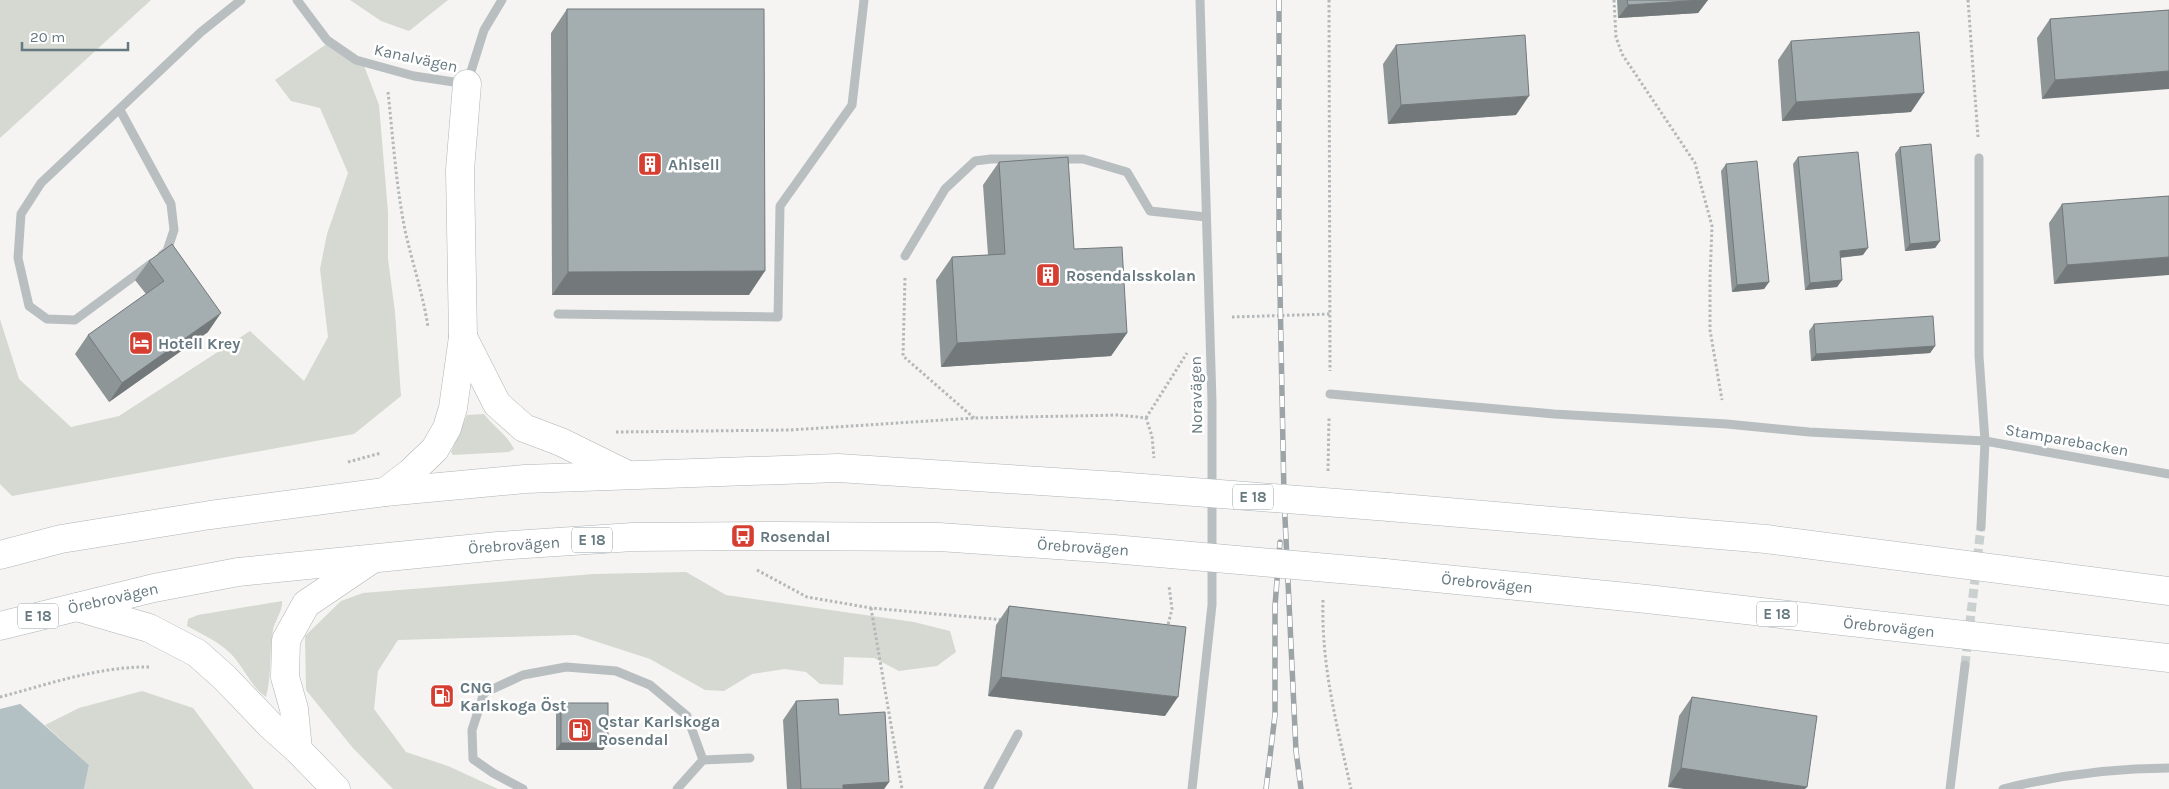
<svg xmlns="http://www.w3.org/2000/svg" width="2169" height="789" viewBox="0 0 2169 789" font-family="Karla,sans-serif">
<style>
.green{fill:#d5d9d1}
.water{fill:#b4c1c4}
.pier{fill:#f5f4f2}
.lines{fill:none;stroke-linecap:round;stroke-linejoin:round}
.minor-tunnel{stroke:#cacfd0;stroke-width:9;stroke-dasharray:9 4.5;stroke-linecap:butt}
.highway-casing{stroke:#afb4b6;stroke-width:29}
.path{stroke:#b4b8ba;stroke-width:3;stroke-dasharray:2.5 2.5;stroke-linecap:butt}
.minor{stroke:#b9bfc1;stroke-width:9}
.highway{stroke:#fff;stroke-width:28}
.rail-casing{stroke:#9ca4a7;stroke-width:5.5}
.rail{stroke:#fff;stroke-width:4;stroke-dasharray:11;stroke-linecap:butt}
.highway-bridge-casing{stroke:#afb4b6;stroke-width:29;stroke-linecap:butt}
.highway-bridge{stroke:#fff;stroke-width:28}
.wall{fill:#8d9597}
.shaded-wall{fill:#73797b}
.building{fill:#a4adb0;stroke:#73797b}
.labels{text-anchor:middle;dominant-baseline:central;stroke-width:5;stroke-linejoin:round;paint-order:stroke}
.shield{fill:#fff;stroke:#94a1a6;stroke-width:1}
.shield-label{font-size:15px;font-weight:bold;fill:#667980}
.street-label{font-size:16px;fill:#667980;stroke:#fff}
.poi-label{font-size:16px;font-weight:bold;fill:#667980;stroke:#fff;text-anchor:start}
</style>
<rect width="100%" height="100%" fill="#f5f4f2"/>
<g class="green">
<path d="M0,0H151L0,138Z"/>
<path d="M350,0H448L409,31L381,21Z"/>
<path d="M328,43L363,63L379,105L388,212V259L395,312L401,396L354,434L12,496L0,484V319L19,379L71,427L119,416L250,331L304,381L328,337L320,269L327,234L348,173L320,108L291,101L275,80Z"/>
<path d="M484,414C493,426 508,436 514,449L509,452L453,455L451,452L467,415Z"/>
<path d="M686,572L726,595L914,622L950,631L956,652L937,666L899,671L874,658L844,657L843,685L820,684L806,672L785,669L752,674L724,691L705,690L650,659L576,635L398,640L378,671L374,709L406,752L448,766L498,789H393L352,747L306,690L305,636L341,601L363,593L594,574Z"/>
<path d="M282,601C283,611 275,620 273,630C269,652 272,675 266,697C251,687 244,667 231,654C220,642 201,634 187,626L188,619L198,615Z"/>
<path d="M142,691L193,708L254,789H84L89,765L45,725L79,708Z"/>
</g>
<path class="water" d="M0,556L8,693L89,765L84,789H0Z"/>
<path class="pier" d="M0,554L2,556L11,692L24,703L0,709Z"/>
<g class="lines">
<path class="minor-tunnel" d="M1965,665L1981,527"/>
<defs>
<g id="highway">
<path d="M463,337L497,404L524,428L561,442L626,474"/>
<path d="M385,492L410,473L435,449L447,428L453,408L463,337L460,170L467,84"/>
<path d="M1389,507L1766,539L2169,591"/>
<path d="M0,555L61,539L210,515L385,492L525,479L838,468L1117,486"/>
<path d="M1385,573L1647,599L2169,658"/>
<path d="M77,607L149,628L197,653L225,678L270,725L298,750L336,789"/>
<path d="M0,626L154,588L238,572L498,546L633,537L778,536L939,537L1113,549"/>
<path d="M298,750L294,709L285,677L286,640L306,604L371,560"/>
</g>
</defs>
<use href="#highway" class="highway-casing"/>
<g class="path">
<path d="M1329,0L1330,371"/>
<path d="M1614,0L1616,37L1622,54L1695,163L1712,226L1710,277V330L1722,400"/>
<path d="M1968,0L1978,137"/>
<path d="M388,92C393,138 396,185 405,230C412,262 423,294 428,327"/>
<path d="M905,278L903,356L974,418"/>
<path d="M1232,317L1331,314"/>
<path d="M1146,418L1187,353"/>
<path d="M616,432L790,430L974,418L1119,415L1146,418L1152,436L1154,458"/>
<path d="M348,462L381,453"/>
<path d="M1328,471L1329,418"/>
<path d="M757,570L807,597L871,608L1004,620"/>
<path d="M1323,600C1321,666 1337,725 1351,789"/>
<path d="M871,608L902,789"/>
<path d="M1167,629L1172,609L1169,586"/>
<path d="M0,697C49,684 100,666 151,667"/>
</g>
<g class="minor">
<path d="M297,0L327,40L356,60L414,76L467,84L484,30L502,0"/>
<path d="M120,110L171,204L174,230L167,251L162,255"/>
<path d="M1979,158V356L1985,441L1981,527"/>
<path d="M905,256L945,189L975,161L991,159H1083L1127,172L1150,211L1206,217"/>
<path d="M152,263L75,320L47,319L29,306L18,258L21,214L41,183L201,32L241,0"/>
<path d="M558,314L778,317L780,206L852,105L864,0"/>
<path d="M1330,394L1554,414L1727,424L1809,432L1985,441L2169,474"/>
<path d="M523,789L493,773L473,759L472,730L484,693L523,675L566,667L616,671L650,685L687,716L703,760"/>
<path d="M677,789L703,760L750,758"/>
<path d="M988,789L1018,734"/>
<path d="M1192,789L1212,605V402L1200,0"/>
<path d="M1950,789L1965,665"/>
<path d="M2003,789C2059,775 2111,768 2169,768"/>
</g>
<use href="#highway" class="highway"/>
<defs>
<g id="rail">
<path d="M1279,0V240L1284,497L1296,751L1301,789"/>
<path d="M1266,789L1275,715V606L1280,542"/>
</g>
</defs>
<use href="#rail" class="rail-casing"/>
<use href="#rail" class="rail"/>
<defs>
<g id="highway-bridge">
<path d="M1117,486L1389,507"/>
<path d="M1113,549L1385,573"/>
</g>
</defs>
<use href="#highway-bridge" class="highway-bridge-casing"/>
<use href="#highway-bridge" class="highway-bridge"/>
</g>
<g class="wall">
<path d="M1617,0H1708L1698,13L1618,18Z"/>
<path d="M567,9L749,295H552L551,33Z"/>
<path d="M2169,10L2042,99L2037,38L2050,19Z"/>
<path d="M1791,41L1911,112L1782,121L1778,60Z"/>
<path d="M1396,45L1516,115L1388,124L1383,64Z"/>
<path d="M1900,147L1940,241L1935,248L1905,251L1895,154Z"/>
<path d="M1798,157L1863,255L1840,258L1842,280L1837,287L1805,290L1793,164Z"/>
<path d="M999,162L1074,249L1127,333L1111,356L941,367L936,280L952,257L988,255L983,185Z"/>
<path d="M1726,164L1769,282L1764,289L1732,292L1721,171Z"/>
<path d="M2169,196L2054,284L2049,223L2062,204Z"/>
<path d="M149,261L208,332L109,402L75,354L88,335L146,294L135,280Z"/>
<path d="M1814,324L1935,346L1930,353L1811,361L1809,331Z"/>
<path d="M1009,606L1165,716L988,696L996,625Z"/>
<path d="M1692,697L1805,789L1668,787L1679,716Z"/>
<path d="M796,701L839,715L889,782L884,789H787L783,720Z"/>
<path d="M561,703L603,750H556V710Z"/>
</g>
<g class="shaded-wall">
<path d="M1701,0H1708L1698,13L1618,18L1628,5Z"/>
<path d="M2169,71V89L2042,99L2055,80Z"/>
<path d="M1924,93L1911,112L1782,121L1796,102Z"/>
<path d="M1529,96L1516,115L1388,124L1401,105Z"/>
<path d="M1940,241L1935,248L1905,251L1910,244Z"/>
<path d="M1868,248L1863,255L1835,258L1840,251Z"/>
<path d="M2169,257V275L2054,284L2067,265Z"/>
<path d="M765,271L749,295H552L568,272Z"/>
<path d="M1842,280L1837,287L1805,290L1810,283Z"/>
<path d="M1769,282L1764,289L1732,292L1737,285Z"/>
<path d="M221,313L208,332L109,402L122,383Z"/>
<path d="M1127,333L1111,356L941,367L957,343Z"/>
<path d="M1935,346L1930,353L1811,361L1816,354Z"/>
<path d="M1001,677L1178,697L1165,716L988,696Z"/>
<path d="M561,743H608L603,750H556Z"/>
<path d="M1681,768L1807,787L1805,789H1684L1668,787Z"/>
<path d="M889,782L884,789H840L843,785Z"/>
</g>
<g class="building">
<path d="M1627,0H1701L1628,5Z"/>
<path d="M567,9H764L765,271L568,272Z"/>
<path d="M2169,10V71L2055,80L2050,19Z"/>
<path d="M1919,32L1924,93L1796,102L1791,41Z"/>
<path d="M1525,35L1529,96L1401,105L1396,45Z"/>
<path d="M1931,144L1940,241L1910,244L1900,147Z"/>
<path d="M1858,152L1868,248L1840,251L1842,280L1810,283L1798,157Z"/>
<path d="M1068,157L1074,249L1122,247L1127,333L957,343L952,257L1005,254L999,162Z"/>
<path d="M1757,161L1769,282L1737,285L1726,164Z"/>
<path d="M2169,196V257L2067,265L2062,204Z"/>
<path d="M172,244L221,313L122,383L88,335L164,281L149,261Z"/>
<path d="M1933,316L1935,346L1816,354L1814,324Z"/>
<path d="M1009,606L1186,627L1178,697L1001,677Z"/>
<path d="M1692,697L1817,716L1807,787L1681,768Z"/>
<path d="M838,699L839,715L885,712L889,782L843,785V789H801L796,701Z"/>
<rect x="561" y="703" width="47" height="40"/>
</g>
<defs>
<symbol id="building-square" viewBox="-11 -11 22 22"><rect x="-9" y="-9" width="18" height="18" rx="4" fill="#d53e31" stroke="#fff"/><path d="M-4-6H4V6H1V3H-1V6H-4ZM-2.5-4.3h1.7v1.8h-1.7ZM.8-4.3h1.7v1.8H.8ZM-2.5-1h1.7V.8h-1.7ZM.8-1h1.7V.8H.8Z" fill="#fff"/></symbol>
<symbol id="hotel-square" viewBox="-11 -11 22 22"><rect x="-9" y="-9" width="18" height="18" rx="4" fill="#d53e31" stroke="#fff"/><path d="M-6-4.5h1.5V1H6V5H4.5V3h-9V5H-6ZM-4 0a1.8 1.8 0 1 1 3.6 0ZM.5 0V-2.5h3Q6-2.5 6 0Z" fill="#fff"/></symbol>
<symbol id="bus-square" viewBox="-11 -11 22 22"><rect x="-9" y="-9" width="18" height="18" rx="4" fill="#d53e31" stroke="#fff"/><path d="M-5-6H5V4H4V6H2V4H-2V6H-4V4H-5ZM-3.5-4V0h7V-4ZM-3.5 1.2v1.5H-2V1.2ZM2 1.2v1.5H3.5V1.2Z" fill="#fff"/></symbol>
<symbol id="fuel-square" viewBox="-11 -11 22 22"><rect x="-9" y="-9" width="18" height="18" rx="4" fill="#d53e31" stroke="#fff"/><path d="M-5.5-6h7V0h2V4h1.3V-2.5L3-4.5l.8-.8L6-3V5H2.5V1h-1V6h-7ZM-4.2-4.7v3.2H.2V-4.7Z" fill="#fff"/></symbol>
</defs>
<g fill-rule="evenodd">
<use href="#building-square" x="636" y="150" width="28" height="28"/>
<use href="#building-square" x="1034" y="261" width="28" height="28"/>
<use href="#hotel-square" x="127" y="329" width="28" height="28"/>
<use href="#bus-square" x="729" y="522" width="28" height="28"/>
<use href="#fuel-square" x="428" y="682" width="28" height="28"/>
<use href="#fuel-square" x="566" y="716" width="28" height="28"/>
</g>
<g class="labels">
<g class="shield">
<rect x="1233" y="484.5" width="40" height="25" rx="4"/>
<rect x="572" y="527.5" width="40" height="25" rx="4"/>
<rect x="1757" y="601.5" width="40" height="25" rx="4"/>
<rect x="18" y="603.5" width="40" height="25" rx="4"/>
</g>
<g class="shield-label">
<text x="1253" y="497">E 18</text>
<text x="592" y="540">E 18</text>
<text x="1777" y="614">E 18</text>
<text x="38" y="616">E 18</text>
</g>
<g class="street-label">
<text transform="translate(416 58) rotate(12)">Kanalvägen</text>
<text transform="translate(1196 395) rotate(-91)">Noravägen</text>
<text transform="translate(2067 440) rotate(10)">Stamparebacken</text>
<text transform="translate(514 545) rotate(-4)">Örebrovägen</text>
<text transform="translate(1083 547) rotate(4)">Örebrovägen</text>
<text transform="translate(1487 583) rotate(6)">Örebrovägen</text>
<text transform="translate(113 598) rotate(-13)">Örebrovägen</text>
<text transform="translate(1889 627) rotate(6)">Örebrovägen</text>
</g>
<g class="poi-label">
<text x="668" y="164">Ahlsell</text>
<text x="1066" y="275">Rosendalsskolan</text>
<text x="158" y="343">Hotell Krey</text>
<text x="760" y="536">Rosendal</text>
<text x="460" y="687">CNG<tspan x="460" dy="18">Karlskoga Öst</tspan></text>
<text x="598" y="721">Qstar Karlskoga<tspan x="598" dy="18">Rosendal</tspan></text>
</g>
</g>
<path d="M22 42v8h106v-8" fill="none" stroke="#667980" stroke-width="2.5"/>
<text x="30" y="42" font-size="15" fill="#667980" stroke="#ffffff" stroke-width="4" paint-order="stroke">20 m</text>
</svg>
